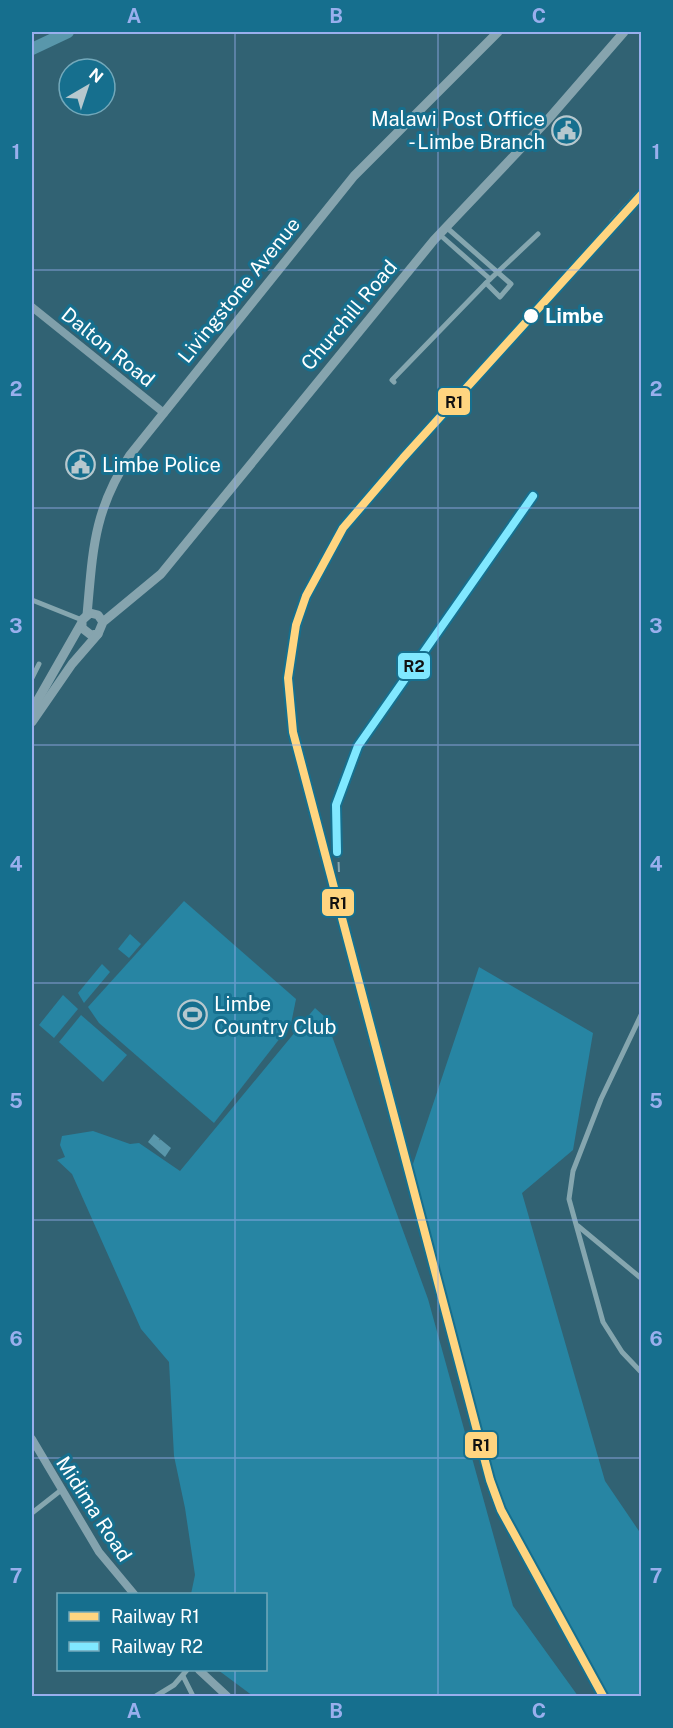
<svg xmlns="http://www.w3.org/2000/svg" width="673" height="1728" viewBox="0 0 673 1728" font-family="'Public Sans',sans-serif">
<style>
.green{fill:#2785a3}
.water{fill:url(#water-ripples)}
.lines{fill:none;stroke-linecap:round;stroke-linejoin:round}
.river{stroke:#5997ab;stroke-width:12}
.minor{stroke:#85a6af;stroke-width:5}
.secondary{stroke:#80a0ab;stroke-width:8}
.primary{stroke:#84a3ae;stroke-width:8}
.trunk{stroke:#86a4ae;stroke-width:9}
.rail{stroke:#87a6af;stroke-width:2;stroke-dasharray:10 4.5;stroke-linecap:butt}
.rail-1-casing{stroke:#166f8e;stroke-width:12}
.rail-2-casing{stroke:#166f8e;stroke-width:12}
.rail-1{stroke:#ffd580;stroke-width:8}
.rail-2{stroke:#80e8ff;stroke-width:8}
.grid{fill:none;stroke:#99afed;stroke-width:1.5;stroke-opacity:0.55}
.stop-dot{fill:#fff;stroke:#166f8e;stroke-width:2}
.labels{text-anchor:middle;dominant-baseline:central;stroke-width:6;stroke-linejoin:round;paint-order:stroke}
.poi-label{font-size:20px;fill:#fff;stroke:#166f8e;text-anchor:start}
.street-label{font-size:20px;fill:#fff;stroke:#166f8e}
.stop-label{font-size:20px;font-weight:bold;fill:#fff;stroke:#166f8e;text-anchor:start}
.line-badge{stroke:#166f8e;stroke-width:2}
.pale-badge-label{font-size:16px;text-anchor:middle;font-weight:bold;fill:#111}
.neatline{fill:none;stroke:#99afed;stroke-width:2}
.grid-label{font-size:20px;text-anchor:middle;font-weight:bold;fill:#99afed}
</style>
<defs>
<pattern id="water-ripples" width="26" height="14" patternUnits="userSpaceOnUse" patternTransform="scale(1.5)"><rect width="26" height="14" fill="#5997ab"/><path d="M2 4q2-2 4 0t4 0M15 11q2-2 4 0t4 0" fill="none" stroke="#547d8a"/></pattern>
</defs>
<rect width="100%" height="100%" fill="#316273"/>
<g class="green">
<path d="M184,901L296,999L291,1024L214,1123L99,1023L88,1007Z"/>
<path d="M130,934L141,944L129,958L118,949Z"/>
<path d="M102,964L110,972L84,1003L78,993Z"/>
<path d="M479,967L593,1033L573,1150L522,1193L605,1481L641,1534V1696H608L504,1509L490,1471L412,1167Z"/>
<path d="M63,995L78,1009L54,1038L39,1025Z"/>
<path d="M315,1008L325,1017L428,1299L513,1606L578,1696H253L218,1670H266V1594H191L195,1575L185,1508L174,1456L169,1362L141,1329L72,1174L57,1160L65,1157L60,1145L62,1136L93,1131L130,1144L139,1143L180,1171Z"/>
<path d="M81,1015L127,1055L103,1082L59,1042Z"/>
</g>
<path class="water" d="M154,1134L171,1148L165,1157L148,1142Z"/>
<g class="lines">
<path class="river" d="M32,49L68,32"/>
<g class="minor">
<path d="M446,227L511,284L500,297L486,283"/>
<path d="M439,234L490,279"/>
<path d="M394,382L392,380L486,283L538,234"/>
<path d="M32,600L82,620"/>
<path d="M32,678L39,664"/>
<path d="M642,1013L601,1099L573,1171L569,1199L603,1322L622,1352L642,1373"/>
<path d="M578,1226L642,1279"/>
<path d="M32,1513L60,1491"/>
<path d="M183,1676L193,1696"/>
<path d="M156,1696L174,1685L187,1670"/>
</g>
<path class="secondary" d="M32,307L164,413"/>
<g class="primary">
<path d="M32,1439L99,1552L134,1594"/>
<path d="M199,1670L227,1696"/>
</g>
<g class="trunk">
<path d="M87,615C93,550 93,512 130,455L354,176L498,32"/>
<path d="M103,622L98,615L90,613L82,620V628L91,635L98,634L103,622L161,574L434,240L544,124L624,32"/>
<path d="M32,710L81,624"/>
<path d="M32,722L72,664L98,634"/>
</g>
<g class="rail">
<path d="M610,222L642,187"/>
<path d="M403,458C329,542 275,614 293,732L490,1480L501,1510L603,1696"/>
<path d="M339,872L336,805L358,746L533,496"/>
</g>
<defs>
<path id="rail-1" d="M603,1696L501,1510L490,1480L293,732L288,678L296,625L306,596L343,528L403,458L642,194"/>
<path id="rail-2" d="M337,852L336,805L358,746L533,496"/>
</defs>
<use href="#rail-1" class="rail-1-casing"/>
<use href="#rail-2" class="rail-2-casing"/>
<use href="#rail-1" class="rail-1"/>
<use href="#rail-2" class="rail-2"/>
</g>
<path class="grid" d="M235,32V1594M438,32V1696M32,270H642M32,508H642M32,745H642M32,983H642M32,1220H642M32,1458H642M235,1670V1696"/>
<defs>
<symbol id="civic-ring" viewBox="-11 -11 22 22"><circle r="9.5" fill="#166f8e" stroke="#b7c8ce" stroke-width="1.5"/><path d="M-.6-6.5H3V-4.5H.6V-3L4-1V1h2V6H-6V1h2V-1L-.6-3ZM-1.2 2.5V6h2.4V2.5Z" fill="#b7c8ce"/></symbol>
<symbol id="stadium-ring" viewBox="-11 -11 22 22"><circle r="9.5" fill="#166f8e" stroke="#b7c8ce" stroke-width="1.5"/><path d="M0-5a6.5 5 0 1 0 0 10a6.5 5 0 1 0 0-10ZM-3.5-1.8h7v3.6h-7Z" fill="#b7c8ce"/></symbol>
</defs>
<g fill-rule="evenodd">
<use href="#civic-ring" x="550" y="114" width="33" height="33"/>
<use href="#civic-ring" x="64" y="448" width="33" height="33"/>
<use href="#stadium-ring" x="176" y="998" width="33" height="33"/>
</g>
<circle class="stop-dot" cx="531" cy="316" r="8"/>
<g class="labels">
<g class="poi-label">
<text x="545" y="119" text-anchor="end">Malawi Post Office<tspan x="545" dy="23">- Limbe Branch</tspan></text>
<text x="102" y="465">Limbe Police</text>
<text x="214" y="1004">Limbe<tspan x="214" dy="23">Country Club</tspan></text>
</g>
<g class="street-label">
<text transform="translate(239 290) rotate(-51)">Livingstone Avenue</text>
<text transform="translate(349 315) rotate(-50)">Churchill Road</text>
<text transform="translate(108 347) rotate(39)">Dalton Road</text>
<text transform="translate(94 1509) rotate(57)">Midima Road</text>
</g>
<g class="stop-label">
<text x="545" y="316">Limbe</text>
</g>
</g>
<g class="line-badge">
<rect x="437" y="387" width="34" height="29" rx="6" fill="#ffd580"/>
<rect x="397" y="652" width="34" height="28" rx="6" fill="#80e8ff"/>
<rect x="321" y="888" width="34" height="29" rx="6" fill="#ffd580"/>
<rect x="464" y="1431" width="34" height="28" rx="6" fill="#ffd580"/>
</g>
<g class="pale-badge-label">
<text x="454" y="408">R1</text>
<text x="414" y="672">R2</text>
<text x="338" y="909">R1</text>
<text x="481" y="1451">R1</text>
</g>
<rect width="673" height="1728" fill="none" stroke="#166f8e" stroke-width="66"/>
<rect x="57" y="1593" width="210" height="78" fill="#166f8e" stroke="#73a9bb" stroke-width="1.5"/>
<rect x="69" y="1612" width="30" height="9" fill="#ffd580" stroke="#73a9bb" stroke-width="1.5"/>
<text x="111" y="1623" font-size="18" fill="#ffffff">Railway R1</text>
<rect x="69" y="1642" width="30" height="9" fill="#80e8ff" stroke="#73a9bb" stroke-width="1.5"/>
<text x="111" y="1653" font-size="18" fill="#ffffff">Railway R2</text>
<g transform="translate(87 87) rotate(39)"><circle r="28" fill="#166f8e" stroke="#73a9bb" stroke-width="1.5"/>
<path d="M0-4.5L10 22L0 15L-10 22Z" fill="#b7c8ce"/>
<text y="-9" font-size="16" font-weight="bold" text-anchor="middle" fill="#ffffff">N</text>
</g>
<rect x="33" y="33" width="607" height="1662" class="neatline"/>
<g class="grid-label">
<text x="134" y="23">A</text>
<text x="336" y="23">B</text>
<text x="539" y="23">C</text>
<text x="16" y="159">1</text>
<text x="656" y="159">1</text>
<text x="16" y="396">2</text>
<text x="656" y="396">2</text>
<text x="16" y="633">3</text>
<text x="656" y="633">3</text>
<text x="16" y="871">4</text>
<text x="656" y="871">4</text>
<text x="16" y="1108">5</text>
<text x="656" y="1108">5</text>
<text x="16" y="1346">6</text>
<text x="656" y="1346">6</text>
<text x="16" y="1583">7</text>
<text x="656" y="1583">7</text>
<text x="134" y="1718">A</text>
<text x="336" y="1718">B</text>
<text x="539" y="1718">C</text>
</g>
</svg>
